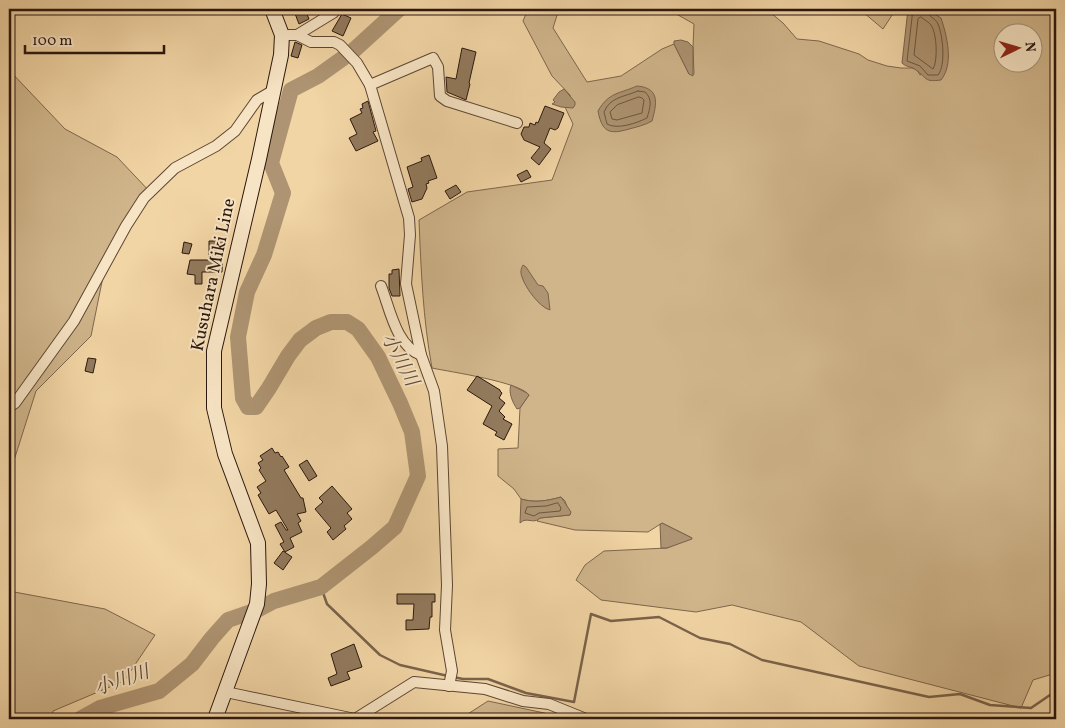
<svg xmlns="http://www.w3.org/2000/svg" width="1065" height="728" viewBox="0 0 1065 728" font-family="Vollkorn,'Noto Serif JP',serif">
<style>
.green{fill:#d0b58b;stroke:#7e664c;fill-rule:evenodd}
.water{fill:#ae9472;stroke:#7a624a}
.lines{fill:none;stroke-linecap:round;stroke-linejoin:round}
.shore{stroke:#6c5640;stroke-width:1}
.stream{stroke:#7a624a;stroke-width:2.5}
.river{stroke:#ae9472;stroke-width:16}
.building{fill:#927a5d;stroke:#2b170e}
.street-casing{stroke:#5d4634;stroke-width:12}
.secondary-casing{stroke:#2b170e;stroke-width:16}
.street{stroke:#f7e4c4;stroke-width:10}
.secondary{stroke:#f7e4c4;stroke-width:14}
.labels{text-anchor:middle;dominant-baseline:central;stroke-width:4;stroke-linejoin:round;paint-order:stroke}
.street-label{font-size:18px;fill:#2b170e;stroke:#f7e4c4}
.water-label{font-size:19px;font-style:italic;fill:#5f4936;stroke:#f7e4c4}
</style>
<rect width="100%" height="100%" fill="#f2d5a5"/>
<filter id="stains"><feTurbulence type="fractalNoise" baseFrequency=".004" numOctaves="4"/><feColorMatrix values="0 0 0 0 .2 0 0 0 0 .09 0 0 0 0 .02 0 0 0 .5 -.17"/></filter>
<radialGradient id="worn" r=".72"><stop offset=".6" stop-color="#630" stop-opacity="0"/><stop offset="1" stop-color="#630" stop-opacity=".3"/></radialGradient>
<g class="green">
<path d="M528,9H559L553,28L587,82L621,76L662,49L674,44L689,74H694L693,47L694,24L671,11V9H766L783,23L797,39L819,41L859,54L868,60L887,66L901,68H912L917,70L920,75L948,57L941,19L927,9H1056V673L1033,680L1021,708L859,666L801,622L732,605L696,612L601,600L576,580L585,565L604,551L667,548L692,538L662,523L648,532L575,530L537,521L540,518L570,515L565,501L561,497C547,501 535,503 521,499L514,489L498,476V449L518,448L520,408L529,395C520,382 451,372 432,368C423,319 421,270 419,220L467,192L552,180L573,124L565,107H573L570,95L552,76L523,21ZM1002,32H1032V62H1002Z"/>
<path d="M862,9H896L883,29L863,12Z"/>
<path d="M9,70L65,129L117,157L152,194L106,262L91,336L36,391L10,473H9Z"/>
<path d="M9,591L105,609L155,635L124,681L53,711L51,719H9Z"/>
<path d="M488,701L549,714L570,716L578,719H460Z"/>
</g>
<g class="water">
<path d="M908,9H927L941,18C947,36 954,64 941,80C924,82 928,79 916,70C912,66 907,68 902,63Z"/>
<path d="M681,40L688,42L693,47V76L689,74L674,44V41Z"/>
<path d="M637,86C660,88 657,103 652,121C645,125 637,127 629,129C609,135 602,132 598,111C609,92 619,94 637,86Z"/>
<path d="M564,89L575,102V105L573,108L561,107L552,104L555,102L553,100L559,92Z"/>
<path d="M523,265L526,267L538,285L543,286L548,293L550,310C539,307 525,287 522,277C520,272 521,269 523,265Z"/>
<path d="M511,385L527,393L529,395L520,408L517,409C513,403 508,393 511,385Z"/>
<path d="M561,497L571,512L570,515L540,518C533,525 527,516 520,523L521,499C535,503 546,501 561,497Z"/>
<path d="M662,523L692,538V539L667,548H661L660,525Z"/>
</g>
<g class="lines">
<g class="shore">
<path d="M913,9L907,61L920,66L928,75H938C946,65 943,36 938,24C935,17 927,17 926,9"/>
<path d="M921,17C924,20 929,22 931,25C937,33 938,61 933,69L914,55L918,19Z"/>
<path d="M638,91L645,92C653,99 650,108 647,118C637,123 617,130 607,124L604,112C610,97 624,97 638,91Z"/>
<path d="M639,97L642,98L644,100L642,113L617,120L612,119L610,112L617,105Z"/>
<path d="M558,503L561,508L560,511L539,513L534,516L525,513L527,507L546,506Z"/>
</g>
<g class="stream">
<path d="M321,587L327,604L380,655L400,665L448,676"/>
<path d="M453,677L463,679H488L526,693L574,702L591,614L611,621L659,617L700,638L730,644L762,660L929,697L960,694L990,705L1031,708L1050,695L1056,701"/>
</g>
<path class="river" d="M80,719L100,708L159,691L192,664L212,638L228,620L257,610L274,601L321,587L372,547L395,527L418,476L412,432L400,403L378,357L358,329L347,322H331L316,328L300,340L288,356L269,388L256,407H248L243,398L238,337L247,292L264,255L283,193L271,163L291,90L318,76L353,51L399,9"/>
</g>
<g class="building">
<path d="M299,9H305L309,19L299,24L294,11Z"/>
<path d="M342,14L351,18L343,36L332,31Z"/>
<path d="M295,42L302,45L298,58L291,56Z"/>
<path d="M462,48L476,52L469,83L470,84L466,100L447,92L446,77L456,79Z"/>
<path d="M368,101L376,131L373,132L378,141L356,151L349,138L357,134L350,119L362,113L360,109L363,108L362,104Z"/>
<path d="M545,106L564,113L558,128L555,130L550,128L544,143L551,149L539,165L531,158L540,147L524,140L521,134L524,127H529L530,123L535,125L536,122L538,123Z"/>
<path d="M429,155L437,178L428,181L429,183L426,184L427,188L422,199L412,202L408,189L413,187L407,167L422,161L421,158Z"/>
<path d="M527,170L531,177L521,182L517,175Z"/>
<path d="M456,185L461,192L450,199L445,191Z"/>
<path d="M209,241H223L222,272H202V284H195V275L187,274L190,260H209Z"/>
<path d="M184,242L192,244L189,254L182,253Z"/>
<path d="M399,269L400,296H392L389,288V274H392V270Z"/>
<path d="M88,358L96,359L93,373L85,371Z"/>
<path d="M477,376L500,390V391L502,393L499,398L505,403L499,411L505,417L503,419L512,424L504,440L495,435L497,432L483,424L492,406L467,390Z"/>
<path d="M272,448L275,453L278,452L281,457L282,456L289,467L284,470L301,498H303L306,512L297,514L301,521L298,523L302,532L290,538L294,547L285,552L280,544L284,542L275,525L281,522L286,530H288L276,510L269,514L258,495L261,493L257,487L266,481L259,470L261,468L258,463L263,460L260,456Z"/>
<path d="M307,460L317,476L309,481L299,465Z"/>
<path d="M332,486L352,509L347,513L352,519L344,526L346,529L333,540L327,532L331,528L315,509L323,502L319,498Z"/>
<path d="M283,551L292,557L283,570L274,563Z"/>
<path d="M397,594H435V602H432V617H430L429,629L406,630V620H413L414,604H397Z"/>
<path d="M354,644L362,667L347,672L350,679L331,686L328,678L337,674L331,654Z"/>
</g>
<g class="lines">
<defs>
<g id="street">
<path d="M282,35H297L311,42H334L340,45L357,63L370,85L409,218L410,235L406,284L421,355L434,391L442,446L447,585L445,630L452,671L449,686"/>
<path d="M297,35L333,13L337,9"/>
<path d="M370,85L433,58L438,67L440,96L447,101L517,123"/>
<path d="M381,286C390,309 396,346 421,355"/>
<path d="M9,407L15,403L74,321L126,226L144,198L175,168L216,146L235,131L257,100L274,90"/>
<path d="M226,692L355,719"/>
<path d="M355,719L414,682L485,689L523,701L549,704L586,719"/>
</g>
<path id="secondary" d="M215,719L257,604L259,584L258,543L225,454L214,408V351L259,159L281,55L282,35L272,9"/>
</defs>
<use href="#street" class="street-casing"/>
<use href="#secondary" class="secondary-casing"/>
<use href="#street" class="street"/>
<use href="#secondary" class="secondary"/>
</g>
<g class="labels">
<g class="street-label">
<text transform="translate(214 275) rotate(-78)">Kusuhara Miki Line</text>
</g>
<g class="water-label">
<text transform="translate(399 360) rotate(62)">小川川</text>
<text transform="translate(122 681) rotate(-19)">小川川</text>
</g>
</g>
<rect width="1065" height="728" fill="none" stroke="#f2d5a5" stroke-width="30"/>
<rect x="10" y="10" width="1045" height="708" fill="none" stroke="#2b170e" stroke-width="2.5"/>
<rect x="15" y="15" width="1035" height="698" fill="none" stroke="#2b170e"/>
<g transform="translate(1018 48) rotate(85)"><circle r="24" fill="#f7e4c4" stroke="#a5927b"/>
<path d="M0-4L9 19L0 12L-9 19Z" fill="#8f2418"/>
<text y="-8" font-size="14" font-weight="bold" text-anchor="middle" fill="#2b170e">N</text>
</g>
<path d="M25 45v8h139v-8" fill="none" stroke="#2b170e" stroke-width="2.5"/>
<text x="32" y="45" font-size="15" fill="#2b170e" stroke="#f7e4c4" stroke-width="4" paint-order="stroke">100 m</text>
<rect width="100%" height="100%" filter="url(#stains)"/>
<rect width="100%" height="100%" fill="url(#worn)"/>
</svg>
